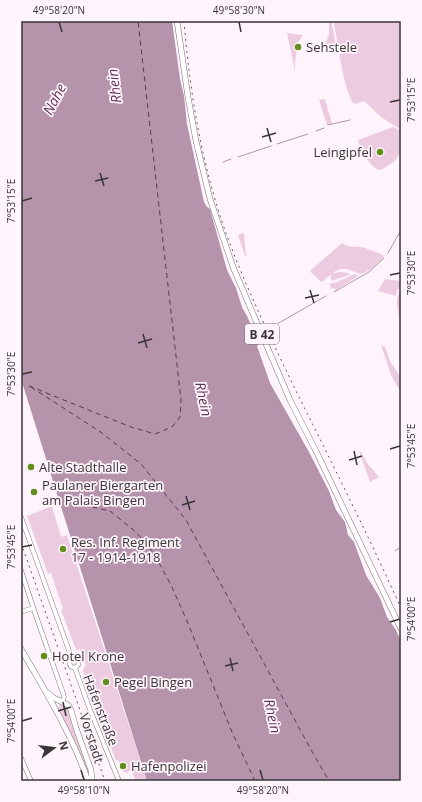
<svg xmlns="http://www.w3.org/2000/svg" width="422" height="802" viewBox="0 0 422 802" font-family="'Open Sans',sans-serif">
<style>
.green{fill:#eccbe1}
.water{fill:#b593aa}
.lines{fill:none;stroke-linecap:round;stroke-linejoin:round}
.stream{stroke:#b593aa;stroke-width:1}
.ferry{stroke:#623455;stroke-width:1;stroke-dasharray:5 4;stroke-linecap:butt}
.minor-casing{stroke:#7d7379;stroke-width:5}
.major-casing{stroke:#7d7379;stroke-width:6}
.minor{stroke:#fff;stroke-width:4}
.major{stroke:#fff;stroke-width:5}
.rail{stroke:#5e595d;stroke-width:1;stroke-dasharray:2 4;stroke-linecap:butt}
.ticks{fill:none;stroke:#393538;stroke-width:1.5}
.poi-dot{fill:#638e1e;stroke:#fff4fb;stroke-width:1.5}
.labels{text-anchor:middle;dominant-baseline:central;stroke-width:3.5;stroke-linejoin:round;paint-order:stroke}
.shield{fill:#fff4fb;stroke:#746e72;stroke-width:1}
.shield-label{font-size:12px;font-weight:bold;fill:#393538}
.poi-label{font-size:13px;fill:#393538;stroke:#fff4fb;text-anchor:start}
.street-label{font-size:13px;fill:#393538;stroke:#fff4fb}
.water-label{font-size:14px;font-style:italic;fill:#623455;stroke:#fff4fb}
.neatline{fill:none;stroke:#393538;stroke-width:1.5}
.ticks-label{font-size:10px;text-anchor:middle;fill:#393538}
</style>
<rect width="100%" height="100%" fill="#fff4fb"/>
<g class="green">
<path d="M333,21H401V130L381,117L364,101L356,104L352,102C340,75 340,48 333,21Z"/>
<path d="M329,22H332V25L336,45H325L329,34Z"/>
<path d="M287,33L303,35L297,44L294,73V66Z"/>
<path d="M325,99L332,124L327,125L319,100Z"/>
<path d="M393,127L401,131C401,153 402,160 380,170C371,169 360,149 358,140Z"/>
<path d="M244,233L246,256H245L238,235Z"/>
<path d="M342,243C352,249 353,246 362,247C368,249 375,252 381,254L384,256L383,258C377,263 371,271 363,273C359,275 356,272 352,271C339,265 331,274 322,282L320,281L310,271Z"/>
<path d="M341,272L349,273V275L331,281V275L333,273Z"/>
<path d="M354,274L358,276L336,290L334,288L332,289L329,284L337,282Z"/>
<path d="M385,279L401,281V288L397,290L396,296L378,291Z"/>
<path d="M401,290V323C398,314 394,298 401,290Z"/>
<path d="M381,345L385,347L390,361L401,378V393L391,375Z"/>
<path d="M359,451L361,452L367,463L379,477L370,482Z"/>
<path d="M52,506L61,537L67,535L147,781H136L131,770L126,773L121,770L127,767L124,762L120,764L118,760L116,761L83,671L84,667L86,666L80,649L76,650L61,610L63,609L51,573L48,574L27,516Z"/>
<path d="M63,704L67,705L90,771L87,772L58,711L59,706Z"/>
</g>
<path class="water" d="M21,21H172L180,79L184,96L187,124L204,202L207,207L210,209L227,270L236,288L242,307L247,316L259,344L257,346L270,383L309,452L329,491L336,510L345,522L348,535L354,542L366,575L380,598L387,617L396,630L401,641V781H147L21,379Z"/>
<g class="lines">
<g class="stream">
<path d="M328,125L350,120"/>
<path d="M316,131L324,128"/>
<path d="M277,144L308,134"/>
<path d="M238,157L271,146"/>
<path d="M223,162L231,159"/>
<path d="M388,253L401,230"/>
<path d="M334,292L369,272L384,258"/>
<path d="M277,324L326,296"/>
<path d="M395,551L401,547"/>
</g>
<g class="ferry">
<path d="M29,386L131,427L155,434L172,427L180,417L181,400L138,21"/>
<path d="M31,387L102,433L141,464L186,520L310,748L329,781"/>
<path d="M66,501L110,511L137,533L154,554L171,585L187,621L232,732L255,781"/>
</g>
<defs>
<g id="minor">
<path d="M21,517L72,659"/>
<path d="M21,570L35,613L63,693L64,697L62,702"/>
<path d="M21,612L33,608"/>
<circle cx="74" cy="663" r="4.5"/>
<path d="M75,668L89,707L119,781"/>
<path d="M21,758L31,781"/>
</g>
<g id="major">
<path d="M177,21L188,97L196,141L210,199L233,267L290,400L316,451L401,629"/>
<path d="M21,649C45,690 73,737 88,781"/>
<path d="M48,693L54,698L68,705L71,710L76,728L91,770L92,781"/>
</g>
</defs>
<use href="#minor" class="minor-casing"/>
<use href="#major" class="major-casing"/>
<use href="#minor" class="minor"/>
<use href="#major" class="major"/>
<g class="rail">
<path d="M184,21C190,96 203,173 230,244C249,294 273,343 296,391C332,463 368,535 401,608"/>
<path d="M21,543L105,781"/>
</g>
</g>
<path class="ticks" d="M59,22L62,32M239,22L241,32M390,102L400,100M267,128L271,142M262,137L276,133M100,173L104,186M95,181L108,178M22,201L32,198M390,275L400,273M310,290L314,303M305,298L319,295M143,334L147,348M138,343L152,339M22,374L32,372M390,449L400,446M354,451L357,465M349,460L362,456M186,496L190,510M182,505L195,501M22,547L32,545M390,622L400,619M230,658L233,671M225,666L238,663M63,702L66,716M58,711L71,707M22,721L32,718M81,770L84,780M260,770L263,780"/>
<g class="poi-dot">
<circle cx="298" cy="47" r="4"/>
<circle cx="380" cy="152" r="4"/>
<circle cx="31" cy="467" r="4"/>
<circle cx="34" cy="492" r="4"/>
<circle cx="63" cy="549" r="4"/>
<circle cx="44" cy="656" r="4"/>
<circle cx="106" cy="682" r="4"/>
<circle cx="123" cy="766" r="4"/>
</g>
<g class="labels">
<rect class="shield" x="245" y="324" width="34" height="20" rx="3"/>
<g class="shield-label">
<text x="262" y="334">B 42</text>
</g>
<g class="poi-label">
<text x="306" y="47">Sehstele</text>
<text x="372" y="152" text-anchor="end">Leingipfel</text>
<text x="39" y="467">Alte Stadthalle</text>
<text x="42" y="485">Paulaner Biergarten<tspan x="42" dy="15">am Palais Bingen</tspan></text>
<text x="71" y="542">Res. Inf. Regiment<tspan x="71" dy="15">17 - 1914-1918</tspan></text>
<text x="52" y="656">Hotel Krone</text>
<text x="114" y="682">Pegel Bingen</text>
<text x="131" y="766">Hafenpolizei</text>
</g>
<g class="street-label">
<text transform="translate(101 710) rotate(69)">Hafenstraße</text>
<text transform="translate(92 738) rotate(72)">Vorstadt</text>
</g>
<g class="water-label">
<text transform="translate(114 86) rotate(-97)">Rhein</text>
<text transform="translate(54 99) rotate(-62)">Nahe</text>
<text transform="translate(204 399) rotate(78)">Rhein</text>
<text transform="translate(273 716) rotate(78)">Rhein</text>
</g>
</g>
<rect width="422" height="802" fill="none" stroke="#fff4fb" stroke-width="44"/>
<g transform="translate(54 748) rotate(75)" stroke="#fff4fb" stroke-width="3" paint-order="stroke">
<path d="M0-3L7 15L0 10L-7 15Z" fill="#393538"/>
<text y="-6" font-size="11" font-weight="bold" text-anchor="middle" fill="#393538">N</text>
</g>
<rect x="22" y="22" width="378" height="758" class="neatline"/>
<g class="ticks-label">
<text x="59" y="14">49°58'20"N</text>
<text x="239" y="14">49°58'30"N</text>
<text transform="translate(411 100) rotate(-90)" y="4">7°53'15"E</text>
<text transform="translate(11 201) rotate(-90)" y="4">7°53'15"E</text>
<text transform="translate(411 273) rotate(-90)" y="4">7°53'30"E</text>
<text transform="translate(11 374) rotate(-90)" y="4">7°53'30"E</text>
<text transform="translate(411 446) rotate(-90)" y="4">7°53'45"E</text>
<text transform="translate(11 547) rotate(-90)" y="4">7°53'45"E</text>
<text transform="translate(411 619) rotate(-90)" y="4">7°54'00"E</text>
<text transform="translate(11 721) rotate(-90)" y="4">7°54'00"E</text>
<text x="84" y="794">49°58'10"N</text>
<text x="263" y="794">49°58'20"N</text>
</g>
</svg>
